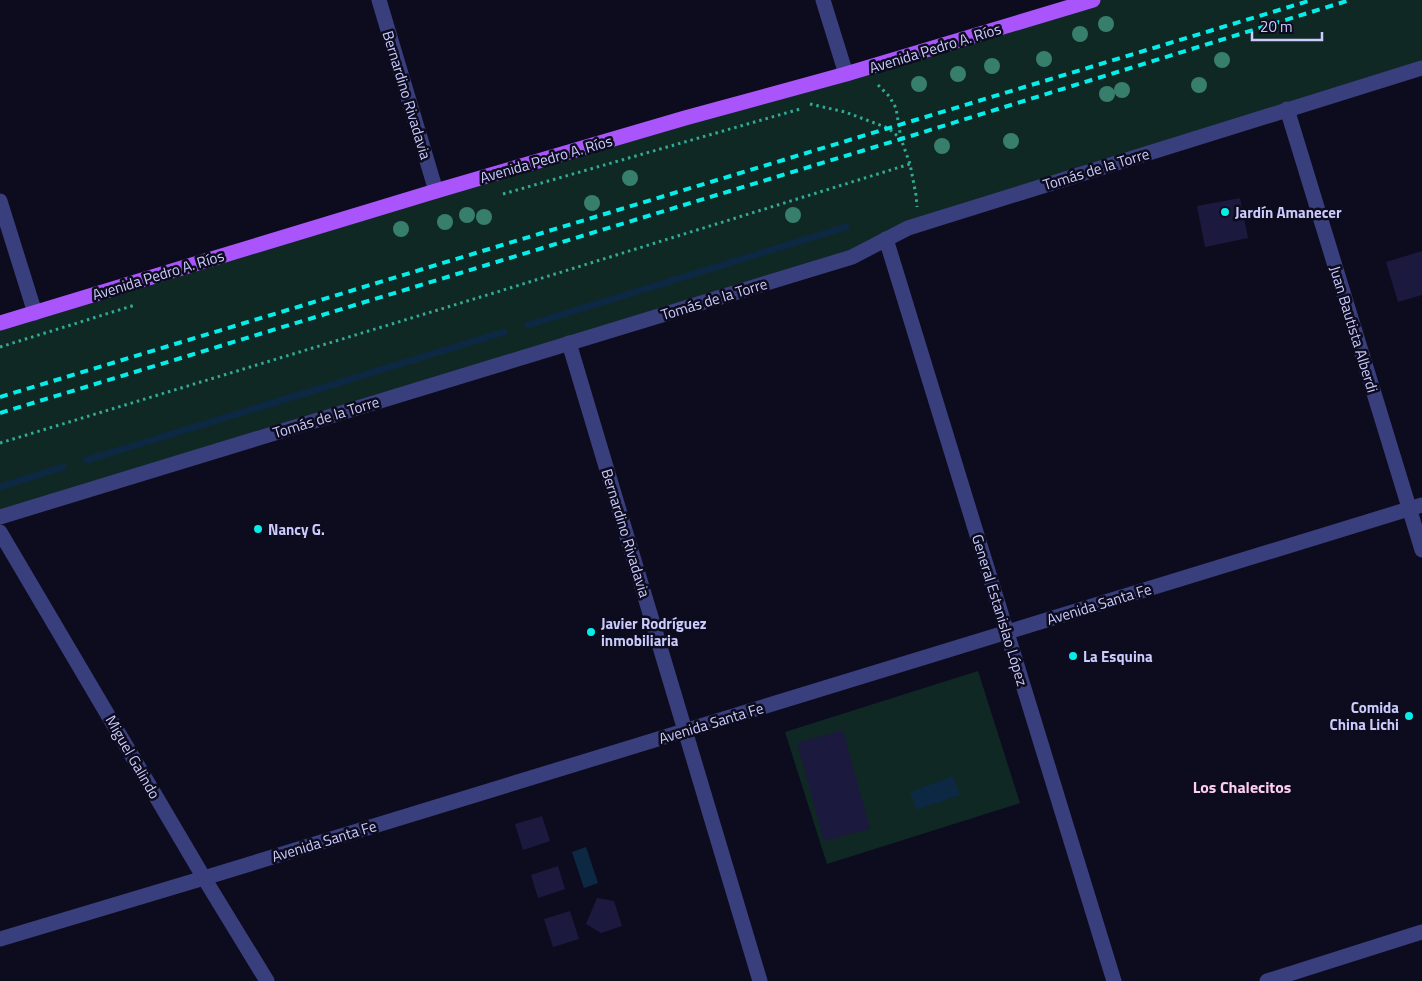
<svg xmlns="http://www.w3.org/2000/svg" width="1422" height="981" viewBox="0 0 1422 981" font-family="'Titillium Web',sans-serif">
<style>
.green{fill:#102824}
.water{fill:#0d2842}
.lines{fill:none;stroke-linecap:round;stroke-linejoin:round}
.stream{stroke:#0d2842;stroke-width:7}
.building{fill:#1c193e}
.path{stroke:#30ac96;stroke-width:3;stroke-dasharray:2.5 4;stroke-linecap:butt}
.minor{stroke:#393e7c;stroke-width:15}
.major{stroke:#a955fb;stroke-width:15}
.rail{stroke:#06eee9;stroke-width:4;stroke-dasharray:8 6;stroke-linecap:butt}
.tree{fill:#377e6c}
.poi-dot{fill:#06eee9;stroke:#0d0c1e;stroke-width:2}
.labels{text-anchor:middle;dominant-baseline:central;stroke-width:5;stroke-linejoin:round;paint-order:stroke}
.street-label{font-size:15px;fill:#cbcbfe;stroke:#0d0c1e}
.poi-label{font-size:15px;font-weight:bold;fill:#cbcbfe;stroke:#0d0c1e;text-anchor:start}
.neighbourhood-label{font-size:16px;font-weight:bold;fill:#fecdf2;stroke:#0d0c1e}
</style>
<rect width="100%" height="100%" fill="#0d0c1e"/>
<g class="green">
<path d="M1093,0H1422V68L908,228L852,257L0,517V323Z"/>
<path d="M978,671L1020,803L827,864L785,732Z"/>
</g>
<g class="water">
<path d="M953,776L960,795L917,810L910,792Z"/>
<path d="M586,847L598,883L584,888L572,852Z"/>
</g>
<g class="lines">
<g class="stream">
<path d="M528,325L846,227"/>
<path d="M87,460L504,332"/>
<path d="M0,487L63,467"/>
</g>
</g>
<g class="building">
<path d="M1240,198L1248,238L1205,247L1197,206Z"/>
<path d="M1422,251V295L1398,302L1386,262Z"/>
<path d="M843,730L870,829L824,841L797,743Z"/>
<path d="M542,816L550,841L523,850L515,824Z"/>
<path d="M558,866L565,889L538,898L531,875Z"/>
<path d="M597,898L614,901L622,926L601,933L586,924Z"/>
<path d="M570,911L579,939L553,947L544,919Z"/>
</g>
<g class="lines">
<g class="path">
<path d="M878,85L889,96L896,108L901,139L910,164L916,195L917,207"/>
<path d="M810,104L845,112L888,128L901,139"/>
<path d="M503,194L800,109"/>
<path d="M0,347L135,305"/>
<path d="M0,443L497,292L910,164"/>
</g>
<g class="minor">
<path d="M379,0L436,191"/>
<path d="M823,0L846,74"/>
<path d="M1287,109L1422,550"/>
<path d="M0,201L35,313"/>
<path d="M886,239L1114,981"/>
<path d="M569,343L760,981"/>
<path d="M0,517L852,257L908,228L1422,68"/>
<path d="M0,532L204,878L267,981"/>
<path d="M0,939L204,878L1422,505"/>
<path d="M1267,981L1422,932"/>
</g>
<path class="major" d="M0,323L436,191L685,118L846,74L1093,0"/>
<g class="rail">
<path d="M0,397L1312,0"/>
<path d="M0,413L901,139L1350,0"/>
</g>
</g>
<g class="tree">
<circle cx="1106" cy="24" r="8"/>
<circle cx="1080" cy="34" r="8"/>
<circle cx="1044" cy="59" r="8"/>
<circle cx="1222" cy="60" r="8"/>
<circle cx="992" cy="66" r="8"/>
<circle cx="958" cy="74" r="8"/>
<circle cx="919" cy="84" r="8"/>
<circle cx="1199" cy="85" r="8"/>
<circle cx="1122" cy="90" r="8"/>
<circle cx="1107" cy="94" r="8"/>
<circle cx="1011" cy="141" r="8"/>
<circle cx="942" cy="146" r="8"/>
<circle cx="630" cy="178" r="8"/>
<circle cx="592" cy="203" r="8"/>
<circle cx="467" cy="215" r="8"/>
<circle cx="793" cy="215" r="8"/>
<circle cx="484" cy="217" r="8"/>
<circle cx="445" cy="222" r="8"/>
<circle cx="401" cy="229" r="8"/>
</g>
<g class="poi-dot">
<circle cx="1225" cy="212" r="5"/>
<circle cx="258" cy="529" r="5"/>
<circle cx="591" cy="632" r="5"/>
<circle cx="1073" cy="656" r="5"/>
<circle cx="1409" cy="716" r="5"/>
</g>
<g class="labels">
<g class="street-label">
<text transform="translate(935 48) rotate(-17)">Avenida Pedro A. Ríos</text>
<text transform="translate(407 95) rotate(73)">Bernardino Rivadavia</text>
<text transform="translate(546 159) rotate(-16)">Avenida Pedro A. Ríos</text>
<text transform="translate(1096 169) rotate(-17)">Tomás de la Torre</text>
<text transform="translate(158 275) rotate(-17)">Avenida Pedro A. Ríos</text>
<text transform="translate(714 299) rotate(-17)">Tomás de la Torre</text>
<text transform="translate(1354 329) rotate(73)">Juan Bautista Alberdi</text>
<text transform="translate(326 417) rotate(-17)">Tomás de la Torre</text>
<text transform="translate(626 533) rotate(73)">Bernardino Rivadavia</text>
<text transform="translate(1099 604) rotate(-17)">Avenida Santa Fe</text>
<text transform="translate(1000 610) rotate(73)">General Estanislao López</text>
<text transform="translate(711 723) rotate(-17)">Avenida Santa Fe</text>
<text transform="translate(133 757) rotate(60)">Miguel Galindo</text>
<text transform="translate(324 841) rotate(-17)">Avenida Santa Fe</text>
</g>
<g class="poi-label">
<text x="1235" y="212">Jardín Amanecer</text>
<text x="268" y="529">Nancy G.</text>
<text x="601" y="623">Javier Rodríguez<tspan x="601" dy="17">inmobiliaria</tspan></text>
<text x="1083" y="656">La Esquina</text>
<text x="1399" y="707" text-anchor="end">Comida<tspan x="1399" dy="17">China Lichi</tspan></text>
</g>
<g class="neighbourhood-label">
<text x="1242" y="787">Los Chalecitos</text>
</g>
</g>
<path d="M1252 32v8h70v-8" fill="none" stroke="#cbcbfe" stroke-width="2.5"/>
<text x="1260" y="32" font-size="15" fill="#cbcbfe" stroke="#0d0c1e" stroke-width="4" paint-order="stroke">20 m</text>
</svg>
